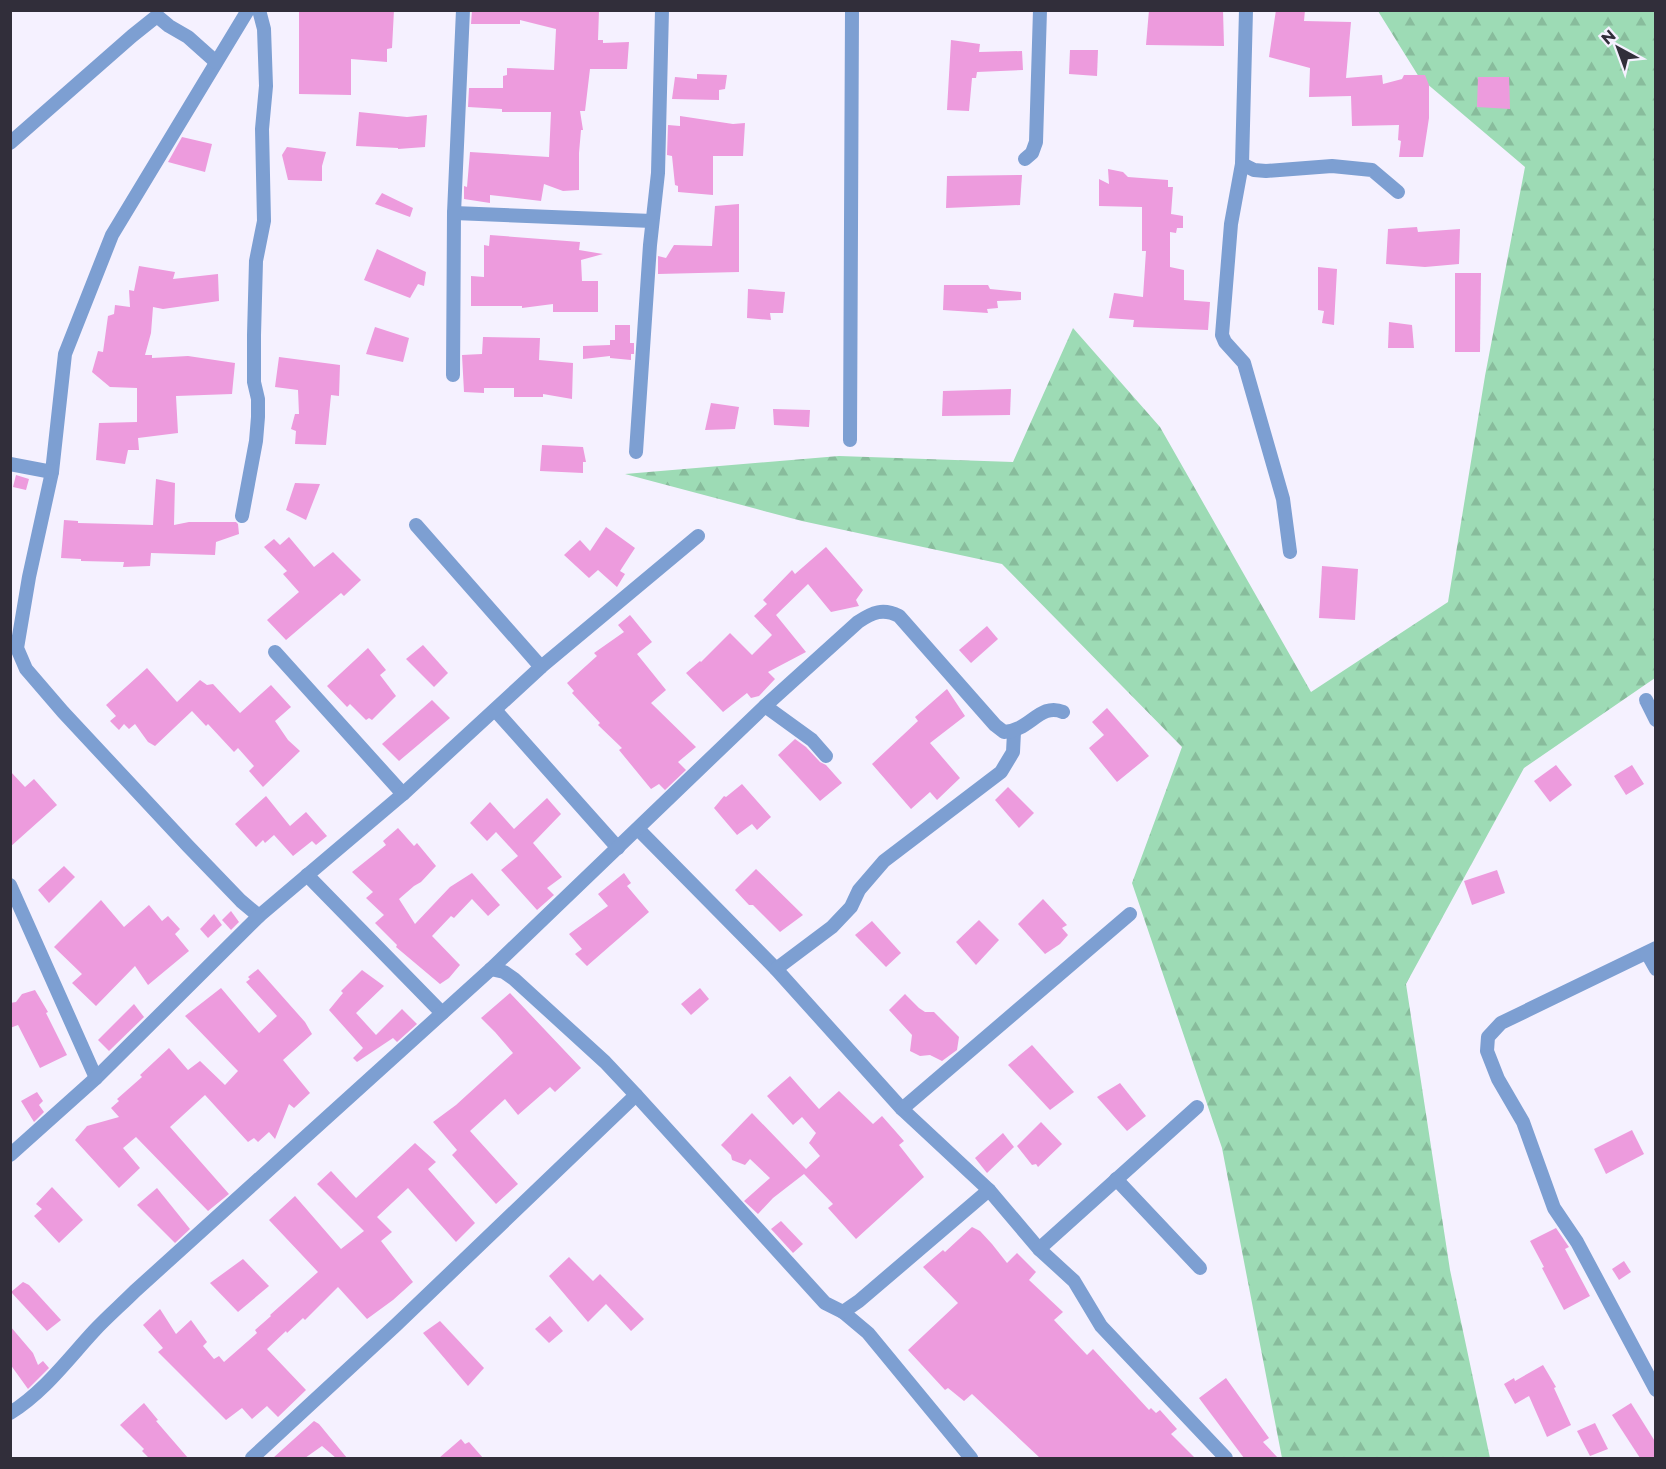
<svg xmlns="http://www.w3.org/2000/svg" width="1666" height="1469" viewBox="0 0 1666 1469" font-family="Montserrat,sans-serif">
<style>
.forest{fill:url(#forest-firs)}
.building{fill:#ed9bdd}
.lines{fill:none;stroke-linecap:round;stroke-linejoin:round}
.minor{stroke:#7d9fd2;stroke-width:14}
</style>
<defs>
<pattern id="forest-firs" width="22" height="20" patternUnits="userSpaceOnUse" patternTransform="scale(1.5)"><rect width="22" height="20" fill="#9ddbb5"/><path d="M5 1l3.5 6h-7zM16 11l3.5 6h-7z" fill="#88bc9c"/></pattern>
</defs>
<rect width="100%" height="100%" fill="#f5f1ff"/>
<path class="forest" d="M1378,11H1655V678L1524,768L1406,984L1450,1270L1490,1458H1282L1222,1148L1132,883L1182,747L1002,564L802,521L625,474L839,456L1013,462L1073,328L1160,427L1311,692L1448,602L1485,376L1525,167L1419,77Z"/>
<g class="building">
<path d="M299,10H394L392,48L387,49V62L351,59V95L299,94Z"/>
<path d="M472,10H599L598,40H603V43L629,42L627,69H590L585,111H580L583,130H581L579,153V190L563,191L544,184L541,201L490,195V203L464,199V186L467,187L470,152L549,157L551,112H502V109L468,107L469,88H503V76L507,75V68L554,70L556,29L520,20V24H471Z"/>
<path d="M1149,10H1223L1224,46L1146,45Z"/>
<path d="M1276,10H1305L1304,21L1351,22L1346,78L1382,75L1383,84L1402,79L1404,75H1425L1429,85V118L1423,157H1399L1401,141L1398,140L1399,125L1352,126L1351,96L1309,97L1310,68L1269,57Z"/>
<path d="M951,40L980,44L979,52L1022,51L1023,70L977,72L976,78H972L969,111L947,110Z"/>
<path d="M1070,50H1098L1097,76L1069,74Z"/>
<path d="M697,74L727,75L725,89L719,90V100L672,99L675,77L697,79Z"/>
<path d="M1478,77H1509L1510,109L1477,107Z"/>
<path d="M359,112L407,117L427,115L425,147L398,149V148L356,146Z"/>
<path d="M680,116L733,124L745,123L743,156H713V195L678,192V186L675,185L672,156L667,155L668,125L680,126Z"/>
<path d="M182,137L212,144L205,172L168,162Z"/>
<path d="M287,147L326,152L322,166V181L288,180L282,155Z"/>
<path d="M1108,169L1123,172L1128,177L1168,180V187H1173L1171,214L1183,216V228H1177L1176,233L1170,232V267L1184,270V300L1210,302L1208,330L1133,327L1134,320L1109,318L1114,293L1143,297L1146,251H1142V207L1099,206V179L1109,184Z"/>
<path d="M1022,175L1020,205L946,208L947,176Z"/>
<path d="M382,193L413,208L410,217L375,204Z"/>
<path d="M739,204V272L658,274V256L666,258L674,245L712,246L715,206Z"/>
<path d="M1417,227L1418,232L1460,229L1459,264L1425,267L1386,264L1388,229Z"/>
<path d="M490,235L580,242L579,250L603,254L581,260L582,281H598V312H553V304L522,308V306H471V276L484,277V245L489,246Z"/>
<path d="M377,249L426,272L424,286L418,284L410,298L364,280Z"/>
<path d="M139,266L175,272L173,279L218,274L219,301L163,309L153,307L151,333L145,355H152V358L188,356L235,363L232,394L176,396L178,433L138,438L139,450H128L125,464L96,460L99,423L137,422V388L110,387L92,372L98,351L103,352L108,316L114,314L115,305L130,307L129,290L134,291Z"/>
<path d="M1318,267L1337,269L1334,325L1322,323L1324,311L1318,310Z"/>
<path d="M1455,273H1481L1480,352H1455Z"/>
<path d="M944,285H988L990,289L1021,292V300L997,301L998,308L987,309L988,313L943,310Z"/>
<path d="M748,289L785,292L783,313H770L771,320L747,318Z"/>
<path d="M1389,322L1412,325L1414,348H1388Z"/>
<path d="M615,325H630V343H634V354H631V360L610,358V356L583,359V346L610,345V340H615Z"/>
<path d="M375,327L409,338L403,362L366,354Z"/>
<path d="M483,337L540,338L539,360L573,363L572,399L543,394V397H514V388H484V393L464,392L462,355L482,354Z"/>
<path d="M279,357L340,365L339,396L331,395L326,445L295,444L296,431L291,429L295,414H299L298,390L275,387Z"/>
<path d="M1011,389L1010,415L942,416L943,391Z"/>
<path d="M711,403L739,407L735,429L705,430Z"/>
<path d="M773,409L810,410L809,427L774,425Z"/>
<path d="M542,445L583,447L586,462H583V473L540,471Z"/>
<path d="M16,475L29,479L26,490L13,487Z"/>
<path d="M156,479L175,483L174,525L189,522H236L238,524L239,534L216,542L215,555L151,553L150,566L123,567L124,562L81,561V559L61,558L64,520L78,521V523L153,525Z"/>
<path d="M295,483L320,484L306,520L286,510Z"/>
<path d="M606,527L635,548L620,571L625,574L617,587L598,570L589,578L564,555L580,540L590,551Z"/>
<path d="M289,537L314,567L333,552L361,580L344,596L341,593L286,640L267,620L299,592L283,574L287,571L264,547L274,539L280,545Z"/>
<path d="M826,547L863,590L856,600L859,606L831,612L808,584L776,615L806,652L768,672L775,679L759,696L751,698L747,693L723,712L686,673L700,661L701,662L730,633L752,655L772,635L754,616L767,604L763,600L792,570L795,574Z"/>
<path d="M1322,566L1358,569L1355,620L1319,618Z"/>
<path d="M630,615L652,642L637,654L666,690L651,703L696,747L678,762L686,770L665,790L659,784L651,789L619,750L622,748L598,725L600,723L572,693L574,691L567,683L597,656L594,653L624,632L618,625Z"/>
<path d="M987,626L998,639L971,663L959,650Z"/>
<path d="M423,645L448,673L434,687L406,659Z"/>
<path d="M368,648L386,670L380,675L396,696L372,720L369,718L366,720L350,704L347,707L327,686Z"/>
<path d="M147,668L177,702L200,680L207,685L213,684L240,713L271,685L291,707L275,721L288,740L300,751L263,787L249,771L254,766L238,748L234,752L208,724L206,726L192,711L155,746L148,742L135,724L129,729L124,724L119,730L110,721L116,716L106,705Z"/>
<path d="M947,689L965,716L930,743L960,778L937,800L930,792L911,809L872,764L918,721L915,717Z"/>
<path d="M432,700L450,718L399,761L382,744Z"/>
<path d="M1107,708L1149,756L1117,782L1089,748L1104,735L1092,722Z"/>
<path d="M795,739L806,747L820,762L826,765L842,783L820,801L778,755Z"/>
<path d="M1556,765L1572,785L1550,802L1534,781Z"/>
<path d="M1632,765L1644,784L1626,795L1614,776Z"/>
<path d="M10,771L25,787L34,779L57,805L10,847Z"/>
<path d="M742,784L771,817L757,830L752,824L737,835L714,808L724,796L726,797Z"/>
<path d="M1008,787L1034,813L1019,828L995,800Z"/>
<path d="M266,796L290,826L306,812L327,836L316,845L312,841L293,856L274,835L265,843L263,840L256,847L235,824Z"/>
<path d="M547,798L561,814L533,843L562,877L547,888L554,895L537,910L501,870L518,856L496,832L487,841L470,823L490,802L514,829Z"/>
<path d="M398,828L414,846L417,843L436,866L421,882L414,886L399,899L415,924L450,887L472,873L500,905L488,916L472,899L454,918L451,916L432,936L460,965L449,978L440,984L396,947L397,945L375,923L384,915L366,898L373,892L352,872L386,845L383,841Z"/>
<path d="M64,866L75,877L49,903L38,890Z"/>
<path d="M756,869L803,915L780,932L753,905H749L735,890Z"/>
<path d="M1497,870L1505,893L1472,905L1464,881Z"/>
<path d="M624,873L631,883L627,886L649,912L587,966L575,954L582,949L569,934L608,906L598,894Z"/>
<path d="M1043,899L1067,925L1062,928L1068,935L1060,944L1045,954L1018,924Z"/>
<path d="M101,900L124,927L149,905L162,921L168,916L180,929L175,934L189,951L148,985L135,966L96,1006L72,983L82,974L54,947Z"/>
<path d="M231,911L239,922L231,930L222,920Z"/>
<path d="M214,914L222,925L208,938L200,929Z"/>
<path d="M979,920L999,940L976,965L956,942Z"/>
<path d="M872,921L901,953L886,967L855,935Z"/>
<path d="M258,969L305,1022L312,1034L283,1060L310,1093L294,1108L289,1104L275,1139L269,1132L258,1142L254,1138L248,1142L205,1095L170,1127L229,1194L208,1211L136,1137L123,1148L140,1168L119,1188L75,1140L87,1126L119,1117L111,1108L119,1101L117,1099L142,1077L140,1075L169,1048L188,1070L200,1061L225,1085L238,1071L185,1016L221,988L259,1033L277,1016L246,982L250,979L248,977Z"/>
<path d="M362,970L384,986L356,1013L376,1035L402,1009L417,1024L397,1042L393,1038L357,1062L353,1058L363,1048L329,1010L343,993L341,991Z"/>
<path d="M700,988L709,999L691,1015L681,1004Z"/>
<path d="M35,990L48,1012L46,1013L67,1055L40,1068L18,1025L10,1028V1003L16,1002L22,994Z"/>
<path d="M510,993L581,1068L555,1092L550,1087L518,1115L505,1099L470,1131L518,1184L496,1204L452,1155L457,1150L433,1122L456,1105L513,1053L495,1032L481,1018Z"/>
<path d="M905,994L919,1008L925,1012H934L959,1037L957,1050L942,1061L930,1055L920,1056L910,1051L912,1035L889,1010Z"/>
<path d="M134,1004L144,1017L109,1051L98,1040Z"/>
<path d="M1032,1045L1074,1092L1050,1110L1008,1065Z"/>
<path d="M790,1076L819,1109L839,1091L873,1124L882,1116L904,1141L899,1145L924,1177L856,1239L828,1208L833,1204L804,1174L773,1198L758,1214L744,1201L770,1178L750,1159L745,1165L732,1160L731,1155L721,1145L752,1113L806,1169L820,1156L809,1143L816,1133L802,1117L793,1125L767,1096Z"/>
<path d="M1120,1083L1146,1116L1127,1131L1097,1097Z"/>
<path d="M37,1092L43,1101L39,1105L44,1112L34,1122L21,1101Z"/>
<path d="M1041,1122L1062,1144L1038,1167L1036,1164L1032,1165L1017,1146Z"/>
<path d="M1632,1130L1644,1154L1606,1174L1594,1149Z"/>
<path d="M1003,1133L1014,1147L987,1173L975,1158Z"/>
<path d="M415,1143L436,1162L428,1169L475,1223L456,1242L408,1188L377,1217L392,1232L381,1241L413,1282L393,1300L367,1319L338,1287L305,1320L303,1318L287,1333L286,1331L267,1349L306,1390L278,1417L267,1406L252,1419L242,1408L226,1420L158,1352L163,1348L143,1325L160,1309L176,1334L191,1320L207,1342L203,1346L214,1359L219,1356L224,1362L257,1333L255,1330L271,1316L270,1315L318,1272L269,1220L295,1196L341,1249L364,1231L317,1184L331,1171L356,1198Z"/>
<path d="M52,1187L83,1220L59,1243L34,1216L42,1209L36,1204Z"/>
<path d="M157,1188L190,1229L175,1243L137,1205Z"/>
<path d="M781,1221L803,1244L793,1253L771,1229Z"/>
<path d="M972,1227L980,1231L992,1244L1007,1263L1017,1253L1036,1272L1029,1280L1063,1312L1054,1320L1087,1355L1093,1349L1149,1410L1151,1408L1156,1413L1160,1410L1177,1429L1171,1434L1195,1458H1040L972,1394L964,1401L948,1388L945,1390L908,1350L958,1303L923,1267L943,1250L945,1252Z"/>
<path d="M1556,1228L1569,1247L1565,1249L1590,1296L1564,1310L1542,1268L1544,1267L1530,1241Z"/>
<path d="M569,1257L593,1281L600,1274L644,1319L631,1331L606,1304L588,1322L549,1276Z"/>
<path d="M243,1259L269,1286L238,1312L210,1283Z"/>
<path d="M1624,1261L1631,1272L1619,1280L1612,1269Z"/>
<path d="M23,1282L29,1285L61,1320L47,1331L11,1292Z"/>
<path d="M550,1316L563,1331L549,1343L535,1329Z"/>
<path d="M440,1321L484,1368L468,1386L423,1333Z"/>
<path d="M10,1326L33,1353L38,1365L43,1361L49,1368L28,1389L10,1364Z"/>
<path d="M1543,1365L1556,1387L1554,1388L1571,1425L1547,1437L1529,1396L1515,1404L1504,1384L1514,1378L1515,1381Z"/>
<path d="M1226,1378L1269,1438L1263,1442L1278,1458H1244L1199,1398Z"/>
<path d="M144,1403L158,1420L156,1421L188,1458H149L142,1451L144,1449L120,1425Z"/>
<path d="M1631,1403L1656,1443V1458H1640L1612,1415Z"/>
<path d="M314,1421L319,1424L347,1458H336L322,1446L305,1458H273Z"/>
<path d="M1595,1423L1608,1449L1590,1456L1577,1431Z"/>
<path d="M461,1439L465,1444L469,1442L483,1458H439Z"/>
</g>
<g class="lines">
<g class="minor">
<path d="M248,10L112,235L65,354L52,472L29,577L17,648L26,669L63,712L188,846L241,901L259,916"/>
<path d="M1246,10L1242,164L1231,224L1222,335L1225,342L1244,363L1283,499L1290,552"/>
<path d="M10,143L132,36L157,16L169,26L188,37L216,62"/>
<path d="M1025,159L1032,153L1036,142L1040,10"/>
<path d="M1242,164L1254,170L1266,171L1332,166L1372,170L1398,192"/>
<path d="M454,213L652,221"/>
<path d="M453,375L454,213L463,10"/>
<path d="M850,440L852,10"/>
<path d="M636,452L650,245L658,173L662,10"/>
<path d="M10,464L52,472"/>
<path d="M242,516L256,441L258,417V399L254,382V335L256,261L264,221L262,129L266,86L264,29L259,10"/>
<path d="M416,525L541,667"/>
<path d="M275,652L403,794"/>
<path d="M1646,700L1656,720"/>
<path d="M765,706L812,740L826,756"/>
<path d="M495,710L618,848"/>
<path d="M638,829L776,969L902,1109L989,1190L1039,1249L1074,1281L1101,1326L1226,1458"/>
<path d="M307,875L442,1013"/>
<path d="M10,885L96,1078"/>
<path d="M1656,948L1501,1023L1488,1037L1487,1051L1498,1079L1523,1122L1554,1208L1577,1242L1656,1390"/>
<path d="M1647,953L1656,969"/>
<path d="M491,969L504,972L514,979L605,1062L636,1095L825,1303L843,1312L868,1333L971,1458"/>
<path d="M776,969L832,927L851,907L859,890L884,861L1001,772L1013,752L1014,732"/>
<path d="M902,1109L1130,914"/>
<path d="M10,1155L96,1078L259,916L403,794L541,667L698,536"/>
<path d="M1116,1179L1200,1268"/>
<path d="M1039,1249L1197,1107"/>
<path d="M843,1312L859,1301L989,1190"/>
<path d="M10,1413C44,1392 68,1359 94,1331C107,1317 121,1305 135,1291L491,969L765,706L858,622C873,612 883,608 899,616L995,725L1004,732C1030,731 1040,702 1063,712"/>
<path d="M252,1458L396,1325L636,1095"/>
</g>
</g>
<rect width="1666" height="1469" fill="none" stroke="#312e3a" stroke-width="24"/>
<g transform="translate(1618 48) rotate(319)" stroke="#f5f1ff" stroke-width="4.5" paint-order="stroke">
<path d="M0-4.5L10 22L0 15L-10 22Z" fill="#312e3a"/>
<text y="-9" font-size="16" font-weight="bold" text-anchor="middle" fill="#312e3a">N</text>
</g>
</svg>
